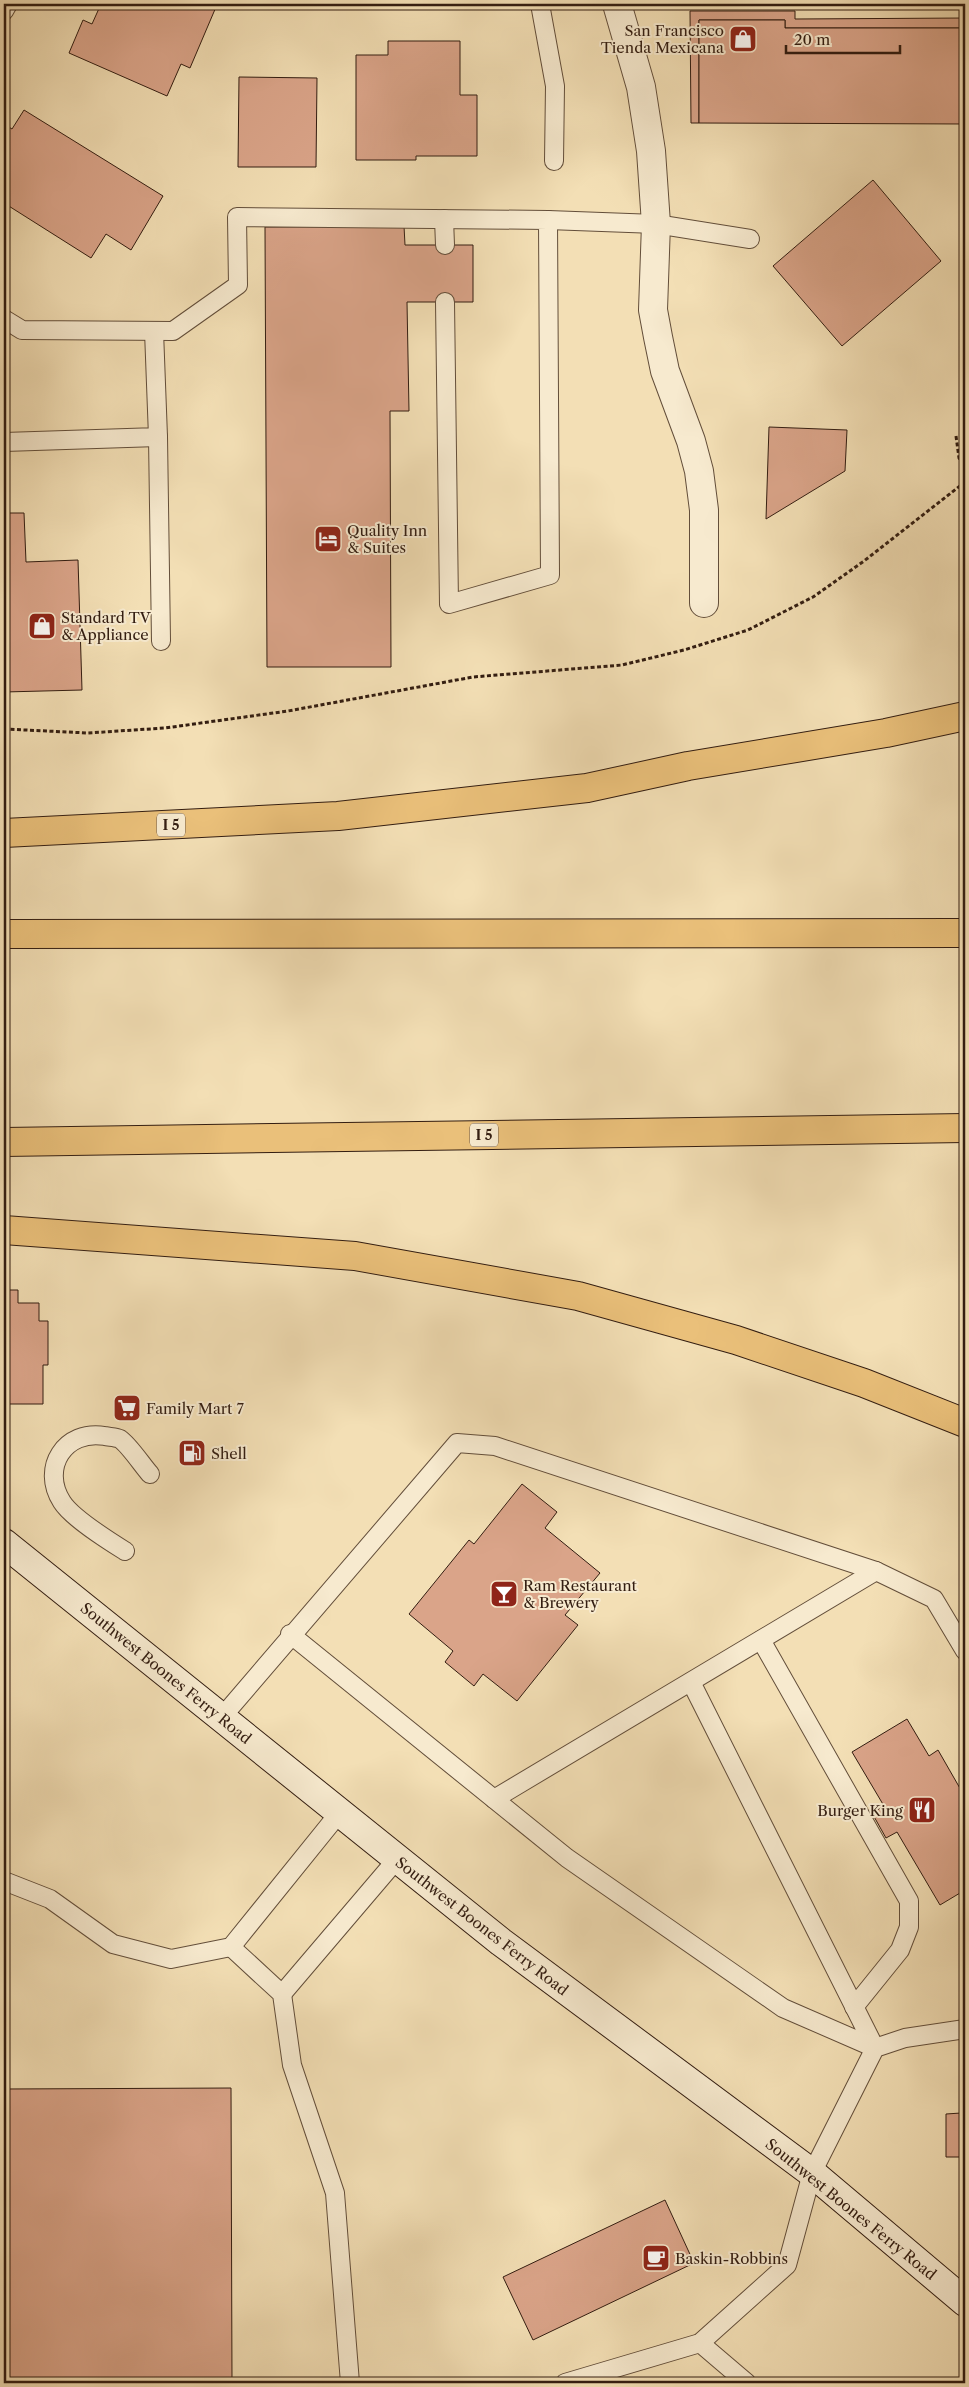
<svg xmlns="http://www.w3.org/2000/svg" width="969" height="2387" viewBox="0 0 969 2387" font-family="'Libre Caslon Text',serif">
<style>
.building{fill:#daa489;stroke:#331d11}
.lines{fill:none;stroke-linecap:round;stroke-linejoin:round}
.lane-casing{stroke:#634e3a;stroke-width:20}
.street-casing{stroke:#634e3a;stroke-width:30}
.secondary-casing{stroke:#331d11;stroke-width:30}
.highway-casing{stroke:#331d11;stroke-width:30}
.path{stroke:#331d11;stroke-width:3;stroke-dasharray:4 2.5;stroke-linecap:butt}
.lane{stroke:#f7eacf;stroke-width:18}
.street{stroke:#f7eacf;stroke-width:28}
.secondary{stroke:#f7eacf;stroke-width:28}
.highway{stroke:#eac07a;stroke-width:28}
.labels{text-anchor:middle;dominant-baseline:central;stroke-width:4;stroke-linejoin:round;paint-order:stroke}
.shield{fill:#f7eacf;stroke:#6e5a4a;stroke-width:1}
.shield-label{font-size:14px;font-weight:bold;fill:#331d11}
.poi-label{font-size:15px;fill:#331d11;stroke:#f7eacf;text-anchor:start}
.street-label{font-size:15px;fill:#331d11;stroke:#f7eacf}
</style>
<rect width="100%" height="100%" fill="#f3dfb5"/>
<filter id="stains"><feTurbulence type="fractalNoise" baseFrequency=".004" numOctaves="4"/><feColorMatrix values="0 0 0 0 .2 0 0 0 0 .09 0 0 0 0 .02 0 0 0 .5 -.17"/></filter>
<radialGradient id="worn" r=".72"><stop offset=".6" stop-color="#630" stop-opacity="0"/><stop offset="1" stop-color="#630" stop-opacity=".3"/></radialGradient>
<g class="building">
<path d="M101,4H208L216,7L190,68L181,64L167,96L69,53L83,20L92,24Z"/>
<path d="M690,11H795V19L965,18V28H785V20H699V123H691Z"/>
<path d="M699,20H785V28H965V124L699,123Z"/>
<path d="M388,41H460V95H477V156H416V160H356V55H388Z"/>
<path d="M239,77L317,78L316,167H238Z"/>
<path d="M24,110L163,196L131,250L106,234L91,258L4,203V124L12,129Z"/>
<path d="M873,180L941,261L842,346L773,266Z"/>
<path d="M404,226L405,245H473V302H407L409,411H390L391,667H267L265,227Z"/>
<path d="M769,427L847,430L845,471L766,519Z"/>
<path d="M4,513H24L26,562L78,560L82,690L4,692Z"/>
<path d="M4,1290H18V1303H39V1321H48V1365H43V1404H9V1389H4Z"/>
<path d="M522,1484L557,1512L545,1528L600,1573L565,1615L578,1625L517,1701L483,1674L474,1686L445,1662L453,1651L409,1614L469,1540L474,1544Z"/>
<path d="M907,1719L929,1756L938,1750L965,1797V1890L940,1905L897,1832L886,1838L872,1813L884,1806L852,1752Z"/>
<path d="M231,2088L232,2383H4V2089Z"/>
<path d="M961,2113H965V2189H963L962,2157H946V2114Z"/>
<path d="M665,2200L694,2263L533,2340L503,2277Z"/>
</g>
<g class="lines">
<defs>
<g id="lane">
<path d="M540,4L555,86L554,161"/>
<path d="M4,11L8,4"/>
<path d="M444,219L445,245"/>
<path d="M548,220L656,224L750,239"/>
<path d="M4,319L22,330L173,331L238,285L237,217L548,220L550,575L449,604L445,302"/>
<path d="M158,437L161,641"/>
<path d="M4,442L158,437L154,331"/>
<path d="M125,1551C109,1541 72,1518 62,1502C40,1468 65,1429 105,1436C109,1437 116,1437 120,1439C129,1445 142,1465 150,1474"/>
<path d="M290,1634L567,1858L783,2008L875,2048L691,1682"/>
<path d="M761,1640L909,1901V1927L900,1950L854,2007"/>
<path d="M222,1717L457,1443L495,1446L876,1571L934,1599L965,1651"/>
<path d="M494,1799L876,1571"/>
<path d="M4,1881L50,1899L113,1944L171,1959L231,1947L340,1812"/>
<path d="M231,1947L282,1994L292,2065L335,2193L350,2383"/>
<path d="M282,1994L397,1859"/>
<path d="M700,2343L747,2383"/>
<path d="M565,2383L700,2343L787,2265L812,2173L875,2048L905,2038L965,2029"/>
</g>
<path id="street" d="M617,4L641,87L651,151L656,224L653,310L658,337L665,371L691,441L699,471L704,510V603"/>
<path id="secondary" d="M4,1543L501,1942L812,2173L965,2302"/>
<g id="highway">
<path d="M4,833L338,816L587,788L688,766L886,733L965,716"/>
<path d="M4,934L965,933"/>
<path d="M4,1142L965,1128"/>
<path d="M4,1230L355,1256L578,1296L736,1340L864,1383L965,1423"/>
</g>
</defs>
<use href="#lane" class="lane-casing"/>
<use href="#street" class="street-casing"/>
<use href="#secondary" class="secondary-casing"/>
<use href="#highway" class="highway-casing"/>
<g class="path">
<path d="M956,436L959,458L965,466"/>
<path d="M4,729L88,733L165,728L288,711L473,677L622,665L684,650L748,630L813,597L864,561L965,482"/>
</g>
<use href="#lane" class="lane"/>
<use href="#street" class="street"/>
<use href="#secondary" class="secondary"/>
<use href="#highway" class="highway"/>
</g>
<defs>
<symbol id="shop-square" viewBox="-11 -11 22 22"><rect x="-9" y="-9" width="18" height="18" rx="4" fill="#8f2418" stroke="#f7eacf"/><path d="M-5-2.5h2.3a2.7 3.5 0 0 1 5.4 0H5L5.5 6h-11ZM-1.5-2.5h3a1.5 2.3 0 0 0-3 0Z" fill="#fff"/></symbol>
<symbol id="hotel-square" viewBox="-11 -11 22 22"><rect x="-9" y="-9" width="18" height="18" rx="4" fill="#8f2418" stroke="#f7eacf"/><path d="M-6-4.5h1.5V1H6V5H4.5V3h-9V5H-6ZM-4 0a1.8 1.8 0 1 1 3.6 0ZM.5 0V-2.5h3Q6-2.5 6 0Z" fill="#fff"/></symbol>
<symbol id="supermarket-square" viewBox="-11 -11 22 22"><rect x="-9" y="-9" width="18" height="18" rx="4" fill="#8f2418" stroke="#f7eacf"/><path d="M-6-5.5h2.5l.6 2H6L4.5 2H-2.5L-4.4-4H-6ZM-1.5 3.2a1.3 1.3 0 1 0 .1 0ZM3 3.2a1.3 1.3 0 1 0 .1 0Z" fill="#fff"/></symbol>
<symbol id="fuel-square" viewBox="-11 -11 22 22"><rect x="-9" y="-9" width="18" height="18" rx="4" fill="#8f2418" stroke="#f7eacf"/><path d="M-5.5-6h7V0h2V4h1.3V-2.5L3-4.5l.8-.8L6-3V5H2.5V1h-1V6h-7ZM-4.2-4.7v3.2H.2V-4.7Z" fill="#fff"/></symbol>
<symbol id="bar-square" viewBox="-11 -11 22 22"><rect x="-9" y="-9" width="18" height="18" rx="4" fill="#8f2418" stroke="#f7eacf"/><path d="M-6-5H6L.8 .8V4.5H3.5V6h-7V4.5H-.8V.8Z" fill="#fff"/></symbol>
<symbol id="restaurant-square" viewBox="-11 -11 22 22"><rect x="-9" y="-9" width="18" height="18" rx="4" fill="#8f2418" stroke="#f7eacf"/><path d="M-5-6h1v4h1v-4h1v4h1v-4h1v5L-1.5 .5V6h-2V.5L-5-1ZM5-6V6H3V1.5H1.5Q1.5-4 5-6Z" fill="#fff"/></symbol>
<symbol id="cafe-square" viewBox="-11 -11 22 22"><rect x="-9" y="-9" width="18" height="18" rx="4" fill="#8f2418" stroke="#f7eacf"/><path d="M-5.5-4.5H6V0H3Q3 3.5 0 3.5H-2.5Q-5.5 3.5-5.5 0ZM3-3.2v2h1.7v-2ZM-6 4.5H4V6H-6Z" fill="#fff"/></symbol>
</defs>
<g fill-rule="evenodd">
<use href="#shop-square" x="727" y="23" width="32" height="32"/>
<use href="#hotel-square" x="312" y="523" width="32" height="32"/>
<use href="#shop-square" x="26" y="610" width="32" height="32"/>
<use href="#supermarket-square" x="111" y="1392" width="32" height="32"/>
<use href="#fuel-square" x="176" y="1437" width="32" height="32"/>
<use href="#bar-square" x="488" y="1578" width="32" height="32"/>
<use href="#restaurant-square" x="906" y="1794" width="32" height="32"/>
<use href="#cafe-square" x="640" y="2242" width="32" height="32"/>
</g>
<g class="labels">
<g class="shield">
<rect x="157" y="813.5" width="28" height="23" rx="4"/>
<rect x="470" y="1123.5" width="28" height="23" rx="4"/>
</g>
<g class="shield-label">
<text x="171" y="825">I 5</text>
<text x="484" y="1135">I 5</text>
</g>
<g class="poi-label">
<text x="724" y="30" text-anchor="end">San Francisco<tspan x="724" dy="17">Tienda Mexicana</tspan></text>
<text x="347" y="530">Quality Inn<tspan x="347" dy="17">&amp; Suites</tspan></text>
<text x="61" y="617">Standard TV<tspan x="61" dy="17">&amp; Appliance</tspan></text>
<text x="146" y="1408">Family Mart 7</text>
<text x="211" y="1453">Shell</text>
<text x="523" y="1585">Ram Restaurant<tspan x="523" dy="17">&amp; Brewery</tspan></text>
<text x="903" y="1810" text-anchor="end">Burger King</text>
<text x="675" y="2258">Baskin-Robbins</text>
</g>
<g class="street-label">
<text transform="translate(166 1673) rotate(39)">Southwest Boones Ferry Road</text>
<text transform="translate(482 1926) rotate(38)">Southwest Boones Ferry Road</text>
<text transform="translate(851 2209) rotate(39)">Southwest Boones Ferry Road</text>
</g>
</g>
<rect width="969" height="2387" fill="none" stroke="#f3dfb5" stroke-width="20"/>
<rect x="5" y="5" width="959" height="2377" fill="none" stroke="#331d11" stroke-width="2.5"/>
<rect x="10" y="10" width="949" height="2367" fill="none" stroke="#331d11"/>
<path d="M786 45v8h114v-8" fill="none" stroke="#331d11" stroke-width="2.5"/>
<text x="794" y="45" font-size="15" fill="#331d11" stroke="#f7eacf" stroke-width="4" paint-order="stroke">20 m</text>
<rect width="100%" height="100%" filter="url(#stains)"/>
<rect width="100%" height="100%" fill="url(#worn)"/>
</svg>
